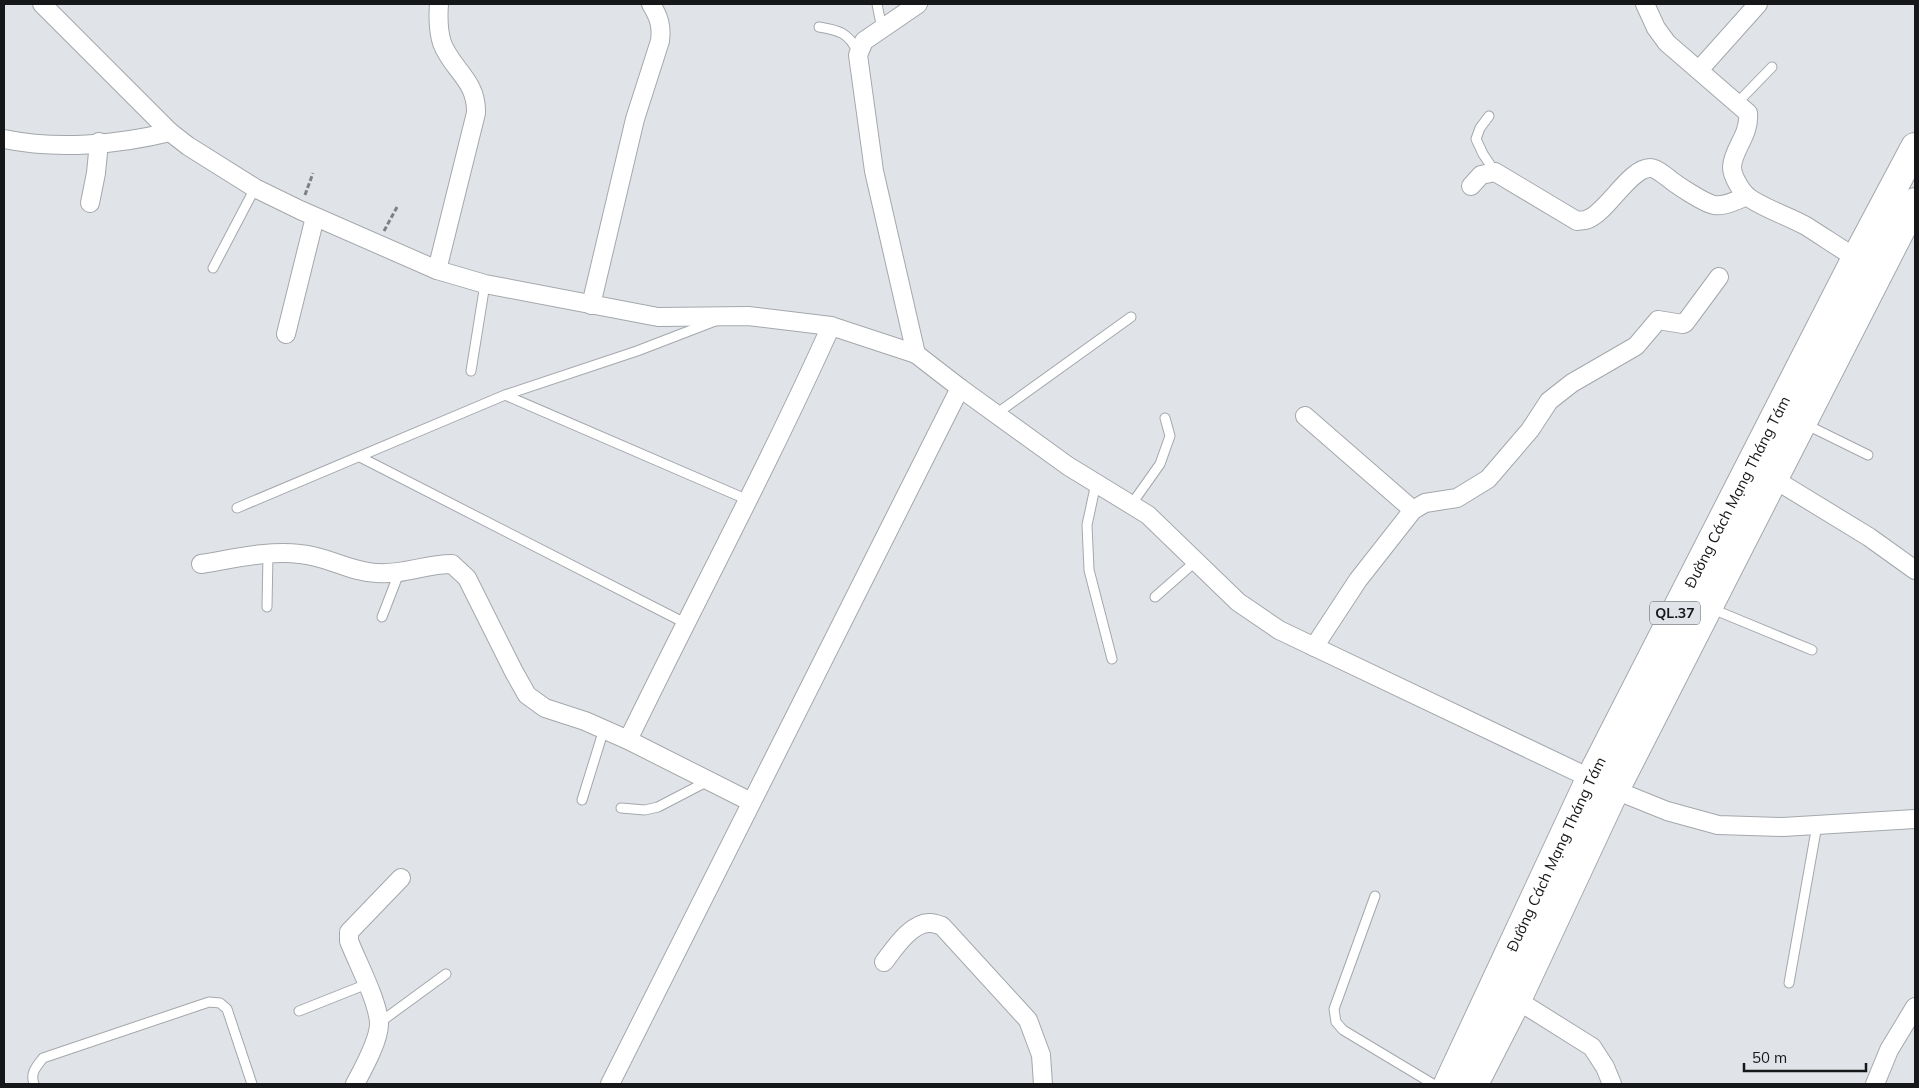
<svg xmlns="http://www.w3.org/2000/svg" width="1919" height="1088" viewBox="0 0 1919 1088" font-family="Mulish,sans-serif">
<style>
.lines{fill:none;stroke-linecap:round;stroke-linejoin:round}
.service-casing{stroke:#a4a7ab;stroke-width:11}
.minor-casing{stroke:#a4a7ab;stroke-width:20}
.primary-casing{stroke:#a4a7ab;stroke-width:30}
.path{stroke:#7e8184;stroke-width:3;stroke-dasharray:5 2.5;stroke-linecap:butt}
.service{stroke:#fff;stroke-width:9}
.minor{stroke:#fff;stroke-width:18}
.primary{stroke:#fff;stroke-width:28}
.labels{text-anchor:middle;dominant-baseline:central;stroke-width:4.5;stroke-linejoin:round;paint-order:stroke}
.shield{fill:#e0e4e9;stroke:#525457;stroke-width:1}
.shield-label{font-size:14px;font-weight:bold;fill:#151718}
.street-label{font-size:15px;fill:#151718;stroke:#e0e4e9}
</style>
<rect width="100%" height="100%" fill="#e0e4e9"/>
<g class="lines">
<defs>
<g id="service">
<path d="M877,4L882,29"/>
<path d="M819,27C838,30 850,33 857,52"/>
<path d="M1737,103L1772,67"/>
<path d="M1489,116L1480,128L1476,139L1483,154L1495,172"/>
<path d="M213,268L255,188"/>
<path d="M471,371L485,284"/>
<path d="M505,395L748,500"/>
<path d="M996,414L1131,317"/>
<path d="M1805,424L1868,455"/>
<path d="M360,457L685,623"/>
<path d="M1096,483L1087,525L1089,570L1112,659"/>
<path d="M1131,505L1160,464L1170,436L1165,418"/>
<path d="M237,508L505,395L637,351L715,321"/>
<path d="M1155,597L1196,561"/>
<path d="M267,607L268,555"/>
<path d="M1710,608L1812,650"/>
<path d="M382,617L399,573"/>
<path d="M582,800L604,729"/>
<path d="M621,808L645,810L658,807L708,781"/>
<path d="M1375,896L1334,1009L1336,1022L1343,1030L1433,1084"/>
<path d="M1789,983L1817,825"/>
<path d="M299,1011L367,984"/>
<path d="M379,1023L446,974"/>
<path d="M34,1084C30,1073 36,1067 43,1058L209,1002L220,1003L227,1009L252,1084"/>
</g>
<g id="minor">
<path d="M42,4L170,132L188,146L255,188L300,210L437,270L485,284L658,317L748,316L831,326L916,354L960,388L1068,466L1148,515L1238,602L1279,630L1615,790L1667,811L1718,825L1783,827L1915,819"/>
<path d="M1645,4L1656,28L1667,43L1748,113C1750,136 1733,148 1732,167C1732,176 1741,191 1748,197C1763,208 1788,216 1806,226C1825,238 1844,251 1864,263"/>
<path d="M1699,70L1758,4"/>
<path d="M4,139C57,150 117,145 170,132"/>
<path d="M1471,186L1481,175L1495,172L1577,221C1580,220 1585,221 1588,219C1607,212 1630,168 1650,168C1657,168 1662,174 1667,177C1675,184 1704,203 1714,205C1724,207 1737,200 1747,196"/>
<path d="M90,203L96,173L99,142"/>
<path d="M437,270L476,113C477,80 452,70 442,43C438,30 438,17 439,4"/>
<path d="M591,305L635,119L660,41C662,26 659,17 651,4"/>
<path d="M286,334L315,217"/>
<path d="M916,354L874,171L858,55L864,41L918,4"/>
<path d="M1305,416L1413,510"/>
<path d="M1774,479L1869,537L1915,570"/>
<path d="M201,564C233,559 268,550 300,554C327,556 350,572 377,573C404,575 425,564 452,564L467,578L514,672L527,695L545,708L585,721L628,740L751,802"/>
<path d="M1314,647L1358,580L1413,510L1425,503L1457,498L1488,479L1530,430L1549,401L1572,383L1636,346L1658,320L1683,324L1685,323L1719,277"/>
<path d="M628,740C695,602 768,466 831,326"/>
<path d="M884,962C894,949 912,921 931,923C934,923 939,925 942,926L1028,1020L1041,1055L1043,1084"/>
<path d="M1517,1000L1592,1047L1605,1067L1612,1084"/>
<path d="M355,1084C363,1069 380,1039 379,1022C377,999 358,964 349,941V932L401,878"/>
<path d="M610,1084L960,388"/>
<path d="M1875,1084L1889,1050L1915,1007"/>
</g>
<g id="primary">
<path id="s1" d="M1448,1084L1590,779L1856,258L1915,147"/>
<path d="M1474,1084L1517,1000L1615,790L1915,202"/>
</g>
</defs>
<use href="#service" class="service-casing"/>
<use href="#minor" class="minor-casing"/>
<use href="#primary" class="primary-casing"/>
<g class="path">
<path d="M305,195L313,173"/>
<path d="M384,231L397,207"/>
</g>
<use href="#service" class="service"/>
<use href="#minor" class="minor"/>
<use href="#primary" class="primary"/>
</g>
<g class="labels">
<rect class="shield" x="1650" y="601.5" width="50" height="23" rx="4"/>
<g class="shield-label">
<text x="1675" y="613">QL.37</text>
</g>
<g class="street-label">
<text stroke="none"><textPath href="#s1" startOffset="659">Đường Cách Mạng Tháng Tám</textPath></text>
<text stroke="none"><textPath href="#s1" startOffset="254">Đường Cách Mạng Tháng Tám</textPath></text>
</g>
</g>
<rect width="1919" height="1088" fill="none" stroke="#151718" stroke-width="10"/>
<path d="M1744 1063v8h122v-8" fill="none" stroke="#151718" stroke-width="2.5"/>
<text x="1752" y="1063" font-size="15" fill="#151718" stroke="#e0e4e9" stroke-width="4" paint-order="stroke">50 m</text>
</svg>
